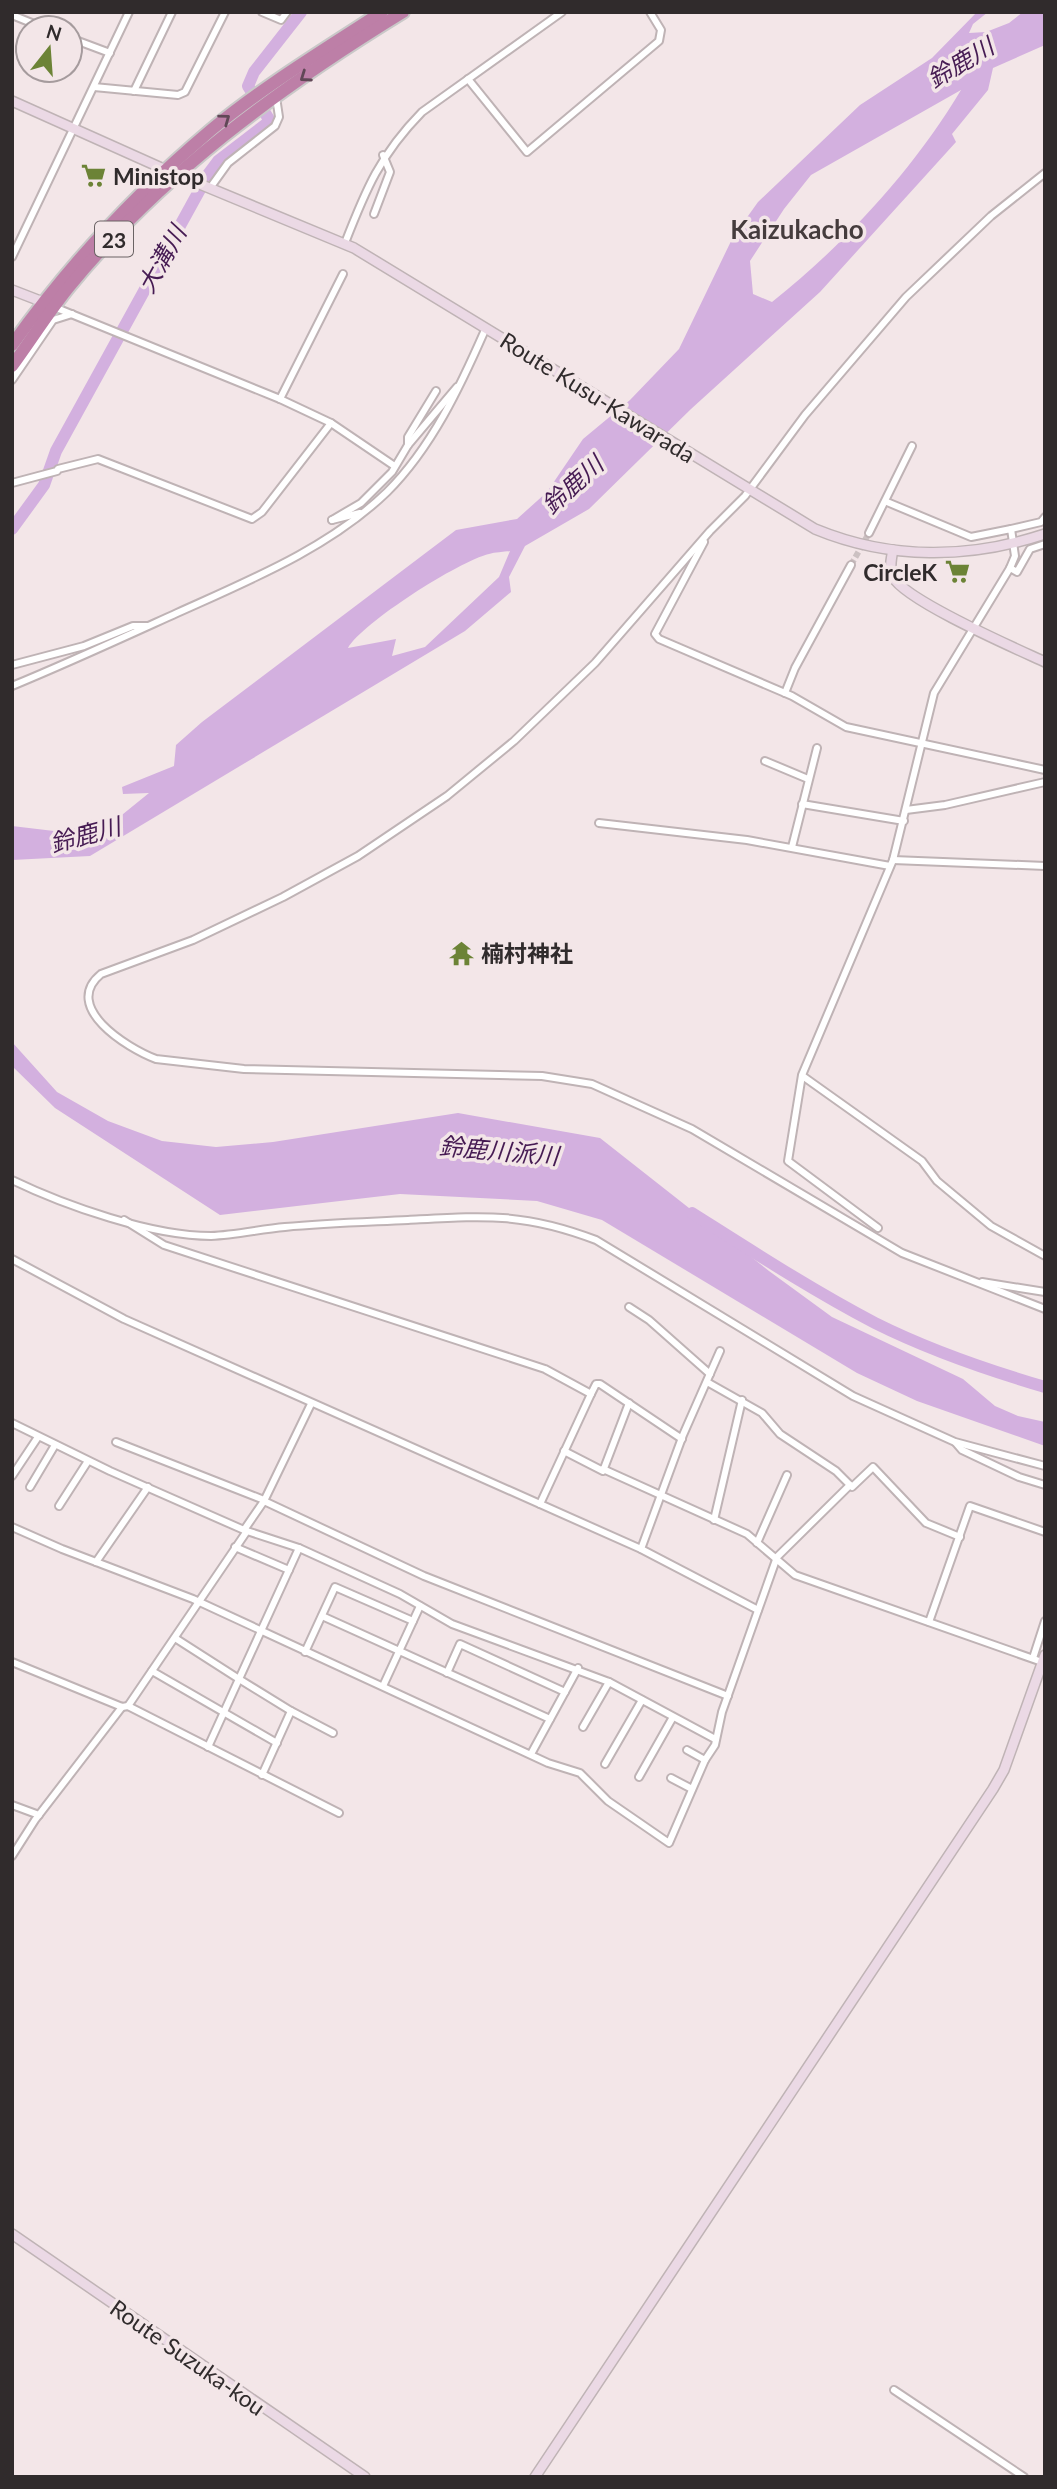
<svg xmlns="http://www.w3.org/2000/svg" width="1057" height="2489" viewBox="0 0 1057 2489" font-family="Lato,'Noto Sans JP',sans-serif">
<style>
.water{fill:#d3b0df;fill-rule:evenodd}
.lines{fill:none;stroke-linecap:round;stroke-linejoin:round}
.river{stroke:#d3b0df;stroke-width:12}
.street-tunnel{stroke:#ccc1c2;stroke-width:6;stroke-dasharray:6 3;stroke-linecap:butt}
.street-casing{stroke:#bfb3b5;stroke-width:10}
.secondary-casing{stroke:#bfb3b5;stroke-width:12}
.highway-casing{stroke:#c9c8c8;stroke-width:16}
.street{stroke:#fff;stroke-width:6}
.secondary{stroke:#ebd9e5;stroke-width:9}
.highway{stroke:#bd7fa7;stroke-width:12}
.oneway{stroke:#614857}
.labels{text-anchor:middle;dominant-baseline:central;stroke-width:7;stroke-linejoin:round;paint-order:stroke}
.shield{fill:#f3e6e8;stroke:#6a6364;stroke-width:2}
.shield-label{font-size:21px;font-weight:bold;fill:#302b2c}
.poi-label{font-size:23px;font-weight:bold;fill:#302b2c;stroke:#f3e6e8;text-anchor:start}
.street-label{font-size:23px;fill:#302b2c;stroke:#f3e6e8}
.water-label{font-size:24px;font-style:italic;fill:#461b53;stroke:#f3e6e8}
.quarter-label{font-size:26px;font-weight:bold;fill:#453c3d;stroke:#f3e6e8}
</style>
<rect width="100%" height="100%" fill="#f3e6e8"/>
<g class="water">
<path d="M977,12H988L973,24L969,33L986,32L1009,23L1023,12H1045V45L993,68L988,90L952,134L956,142L820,292L691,409L589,509L525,546L509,577L511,592L465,631L90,856L12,860V826L54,831L112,823L149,793L123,794L122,787L174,766L176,745L202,722L456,530L517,519L547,492L583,439L630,400L679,349L733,237L758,202L860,105L932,58ZM961,90C913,170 845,244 772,302L753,294L750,261L784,209L811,175ZM510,551L499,577L425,647L392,656L396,639L348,648C362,623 459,561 489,554C495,552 503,552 510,551Z"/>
<path d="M12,1042L57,1092L108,1121L162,1141L216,1147L273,1142L458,1113L600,1138L769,1271L832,1317L963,1379L995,1406L1018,1416L1045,1422V1446L917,1401L857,1373L602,1220L537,1201L400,1194L220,1215L55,1108L12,1066Z"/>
</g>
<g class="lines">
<g class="river">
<path d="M12,529L44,485L56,451L209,173L218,161L270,121L248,86L254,72L301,12"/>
<path d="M692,1213C752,1251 812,1290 875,1323C929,1350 987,1370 1045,1387"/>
</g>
<path class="street-tunnel" d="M851,565L869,533"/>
<defs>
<g id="street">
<path d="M262,12L281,20L287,12"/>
<path d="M12,15L44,28"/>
<path d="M70,38L110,53"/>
<path d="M468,79L527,152L659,41L661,30L650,12"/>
<path d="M94,87L178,95L185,92L225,12"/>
<path d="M134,91L172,12"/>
<path d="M1045,173L991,216L906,297L805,415L745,496L710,531L595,663L514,741L447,796L358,856L283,897L193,940L101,974C61,1007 127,1048 156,1059L244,1069L542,1076L592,1084L692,1129L902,1253L1045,1309"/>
<path d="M210,188L228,163L275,126L279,117L276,97"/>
<path d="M374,214L390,172L383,155"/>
<path d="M345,243C366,189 380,155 422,112L562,12"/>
<path d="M12,257L129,12"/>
<path d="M54,307L280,399L331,423L393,465"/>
<path d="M12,380L53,320L72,314"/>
<path d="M280,399L343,274"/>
<path d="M408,445V437L436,391"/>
<path d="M58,469L98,459L252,519L262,512L331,423"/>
<path d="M12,483L57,471"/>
<path d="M332,520L361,503L392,472L408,445L457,387"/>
<path d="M332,520L360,513"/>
<path d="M1011,529L1041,522L1045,517"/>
<path d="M869,533L912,446"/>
<path d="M704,542L655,634L659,639L792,696L846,727L1045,770"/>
<path d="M1010,568L1017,572L1030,549L1045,544"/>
<path d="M12,665L84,646L133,626H147"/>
<path d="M12,686C68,663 122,638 177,613C250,580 329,548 387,492C432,447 460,387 485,330"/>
<path d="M785,693L795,668L851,565"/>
<path d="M765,761L808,779"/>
<path d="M802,804L904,821"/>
<path d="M906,810L945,805L1045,782"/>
<path d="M599,823L747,840L890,866"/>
<path d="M792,847L817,748"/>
<path d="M893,860L1045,866"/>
<path d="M804,1077L922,1161L937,1181L991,1226L1045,1256"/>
<path d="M12,1180C66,1206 152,1236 211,1236C236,1235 261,1229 285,1227C326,1223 367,1222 408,1220C483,1216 523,1212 596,1240L853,1396L955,1442L1045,1466"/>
<path d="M124,1220L164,1245L545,1369L591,1394L596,1384H600L682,1439"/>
<path d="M878,1228L788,1161L802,1075L893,860L934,693L1010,568L1015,556L1011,529L971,537L887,502"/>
<path d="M12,1259L124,1319L641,1549L758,1610"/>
<path d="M982,1282L1045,1292"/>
<path d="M629,1307L649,1320L710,1374"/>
<path d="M707,1382L762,1413L780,1434L836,1471L850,1485"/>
<path d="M12,1423L110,1471L244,1530"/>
<path d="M116,1442L264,1500"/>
<path d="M956,1443L962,1450L1019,1477L1045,1485"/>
<path d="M564,1451L603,1471L629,1403"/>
<path d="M603,1469L747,1534L795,1575L1042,1662"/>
<path d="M12,1476L38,1437"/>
<path d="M30,1487L55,1445"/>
<path d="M264,1501L424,1576L728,1696"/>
<path d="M540,1504L591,1394"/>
<path d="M59,1506L88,1461"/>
<path d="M714,1520L742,1400"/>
<path d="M12,1527L62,1549L193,1599L548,1763L580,1773L608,1801L669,1843L705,1760L715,1745L722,1712L777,1557L850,1485L852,1487L873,1467L926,1523L960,1537"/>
<path d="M247,1531L299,1548"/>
<path d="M757,1543L787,1475"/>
<path d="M235,1547L289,1570"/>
<path d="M641,1549L683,1435L720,1351"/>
<path d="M96,1562L148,1487"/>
<path d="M322,1616L550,1719"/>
<path d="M929,1622L970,1506L1045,1532"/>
<path d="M175,1638L239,1679L208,1747"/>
<path d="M305,1652L335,1587L413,1621"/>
<path d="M1033,1658L1045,1621"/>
<path d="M12,1662L122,1707L128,1706L339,1813"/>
<path d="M152,1671L277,1743"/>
<path d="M447,1673L460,1644L565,1692"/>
<path d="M383,1686L420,1606"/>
<path d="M128,1706L247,1531L244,1530L264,1501L311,1404"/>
<path d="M291,1711L333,1733"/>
<path d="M583,1727L609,1682"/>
<path d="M687,1750L705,1760"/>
<path d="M531,1754L578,1668"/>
<path d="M605,1764L642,1700"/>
<path d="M262,1775L291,1711L239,1679L299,1548L400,1594L452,1624L609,1682L715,1739"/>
<path d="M639,1777L673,1717"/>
<path d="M671,1778L692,1789"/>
<path d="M12,1805L39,1815"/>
<path d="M12,1856L35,1820L122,1707"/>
<path d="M894,2390L1024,2477"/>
</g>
<g id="secondary">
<path d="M12,101L166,170L354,248L815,529C890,560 969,559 1045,534"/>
<path d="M12,290L43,302"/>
<path d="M893,550C891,559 889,569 893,577C906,601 1017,649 1045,662"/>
<path d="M12,2234L365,2477"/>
<path d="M535,2477L993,1789L1004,1770L1045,1655"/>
</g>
<g id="highway">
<path d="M12,345C69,265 135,194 211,130C264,86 324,50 382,12"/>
<path d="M12,366C31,340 48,313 68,288C160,175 279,88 403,12"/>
</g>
</defs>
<use href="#street" class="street-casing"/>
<use href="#secondary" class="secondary-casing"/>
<use href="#highway" class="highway-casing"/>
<use href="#street" class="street"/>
<use href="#secondary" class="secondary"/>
<use href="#highway" class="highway"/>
</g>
<defs><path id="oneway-chevron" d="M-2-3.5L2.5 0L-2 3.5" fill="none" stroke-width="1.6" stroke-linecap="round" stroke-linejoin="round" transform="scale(1.75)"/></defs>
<g class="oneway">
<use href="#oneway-chevron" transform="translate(305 77) rotate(145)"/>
<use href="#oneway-chevron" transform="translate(225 119) rotate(-36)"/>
</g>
<defs>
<symbol id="supermarket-bare" viewBox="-9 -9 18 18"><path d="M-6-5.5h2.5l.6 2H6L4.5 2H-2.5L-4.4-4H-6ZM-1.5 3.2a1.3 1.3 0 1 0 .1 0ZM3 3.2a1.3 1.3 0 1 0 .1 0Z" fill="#6c8336" stroke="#f3e6e8" stroke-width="2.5" paint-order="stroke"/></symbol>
<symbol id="temple-bare" viewBox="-9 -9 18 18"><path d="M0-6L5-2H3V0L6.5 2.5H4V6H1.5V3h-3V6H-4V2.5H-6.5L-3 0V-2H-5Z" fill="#6c8336" stroke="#f3e6e8" stroke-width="2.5" paint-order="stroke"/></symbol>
</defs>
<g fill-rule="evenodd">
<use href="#supermarket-bare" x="76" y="158" width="35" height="35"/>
<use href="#supermarket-bare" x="940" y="554" width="35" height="35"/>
<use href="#temple-bare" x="444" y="936" width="35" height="35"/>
</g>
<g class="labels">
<rect class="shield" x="95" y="221.5" width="38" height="35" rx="5"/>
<g class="shield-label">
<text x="114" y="239">23</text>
</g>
<g class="poi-label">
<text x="113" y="176">Ministop</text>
<text x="937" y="572" text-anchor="end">CircleK</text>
<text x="481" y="953">楠村神社</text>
</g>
<g class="street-label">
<text transform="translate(598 397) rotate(32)">Route Kusu-Kawarada</text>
<text transform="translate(188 2357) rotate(35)">Route Suzuka-kou</text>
</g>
<g class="water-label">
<text transform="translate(960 62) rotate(-31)">鈴鹿川</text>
<text transform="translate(161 259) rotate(-61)">大溝川</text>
<text transform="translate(572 484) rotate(-42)">鈴鹿川</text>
<text transform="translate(85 834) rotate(-15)">鈴鹿川</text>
<text transform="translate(499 1150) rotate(5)">鈴鹿川派川</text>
</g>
<g class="quarter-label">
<text x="797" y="229">Kaizukacho</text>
</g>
</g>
<rect width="1057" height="2489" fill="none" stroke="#302b2c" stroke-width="28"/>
<g transform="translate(49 49) rotate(17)"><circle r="33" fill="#f3e6e8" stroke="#a59b9d" stroke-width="2"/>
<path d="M0-5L12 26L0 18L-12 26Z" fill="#6c8336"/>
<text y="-10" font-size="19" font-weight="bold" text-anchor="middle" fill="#302b2c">N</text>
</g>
</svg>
